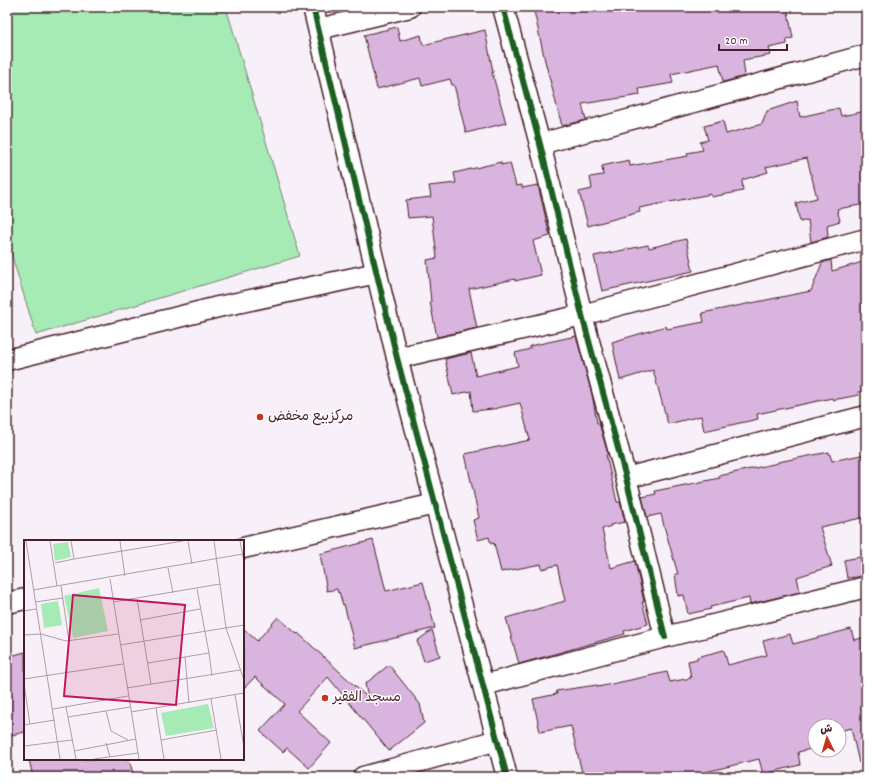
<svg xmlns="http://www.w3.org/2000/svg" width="873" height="784" viewBox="0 0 873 784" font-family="Dekko,'Playpen Sans Arabic',sans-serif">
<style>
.green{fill:#a6eab5;stroke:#788470}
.building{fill:#d8b4de;stroke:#4a1f2b}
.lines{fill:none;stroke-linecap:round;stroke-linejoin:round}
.street-casing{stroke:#4a1f2b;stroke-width:23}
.street{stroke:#fff;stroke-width:20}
.cycleway-casing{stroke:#fff;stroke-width:8}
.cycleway{stroke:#1b5e20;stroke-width:6}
.poi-dot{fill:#c8321e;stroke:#fff;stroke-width:1.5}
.labels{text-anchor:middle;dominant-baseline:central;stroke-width:3;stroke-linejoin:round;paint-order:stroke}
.poi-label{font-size:14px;fill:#4a1f2b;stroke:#fff;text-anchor:start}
.inset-road{fill:none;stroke:#b29ca6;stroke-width:1}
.view{fill:#c2185b;fill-opacity:0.15;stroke:#c2185b;stroke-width:2}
.inset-edge{fill:none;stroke:#4a1f2b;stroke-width:2}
</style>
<rect width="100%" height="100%" fill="#f7f0f8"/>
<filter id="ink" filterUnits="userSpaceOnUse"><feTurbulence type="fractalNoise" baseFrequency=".025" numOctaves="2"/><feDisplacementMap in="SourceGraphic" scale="8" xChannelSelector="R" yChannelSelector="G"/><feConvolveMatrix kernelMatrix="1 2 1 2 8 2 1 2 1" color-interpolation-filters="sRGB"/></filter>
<g filter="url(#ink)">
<path class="green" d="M7,7H226L300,256L36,335L7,240Z"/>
<g class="building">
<path d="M551,7H787L793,38L787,39V44L769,48L771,55L743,60L745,76L723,82L719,64L671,74L673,83L639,89L640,95L582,104L586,120L562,126L545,61L534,11Z"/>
<path d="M397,27L400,41L421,35L423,45L485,30L493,72H492L506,123L466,133L454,85H452L450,79L422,86L420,78L377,89L364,35Z"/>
<path d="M797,101L800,117L839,108L841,116L866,111V204L837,209L840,221L827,225L828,237L811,242L808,220L800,222L796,203L817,198L807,158L766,167L768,172L742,180L743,191L711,197V194L639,208L640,212L588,226L579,192L592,189L590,177L603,175L602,166L629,160L630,166L688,156L687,153L703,150L700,142L708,140L704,126L723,121L726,134L762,124L767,111Z"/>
<path d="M501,162V165L510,163L516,186L522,185V188L538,185L550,236L533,241L541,275L515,281V279L469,289L477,328L437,337L430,302H431L427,260L437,258L432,216L408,218L406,200L431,197L429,186L456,183L454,173Z"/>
<path d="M686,239L693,271L602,291L594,256L648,245L649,248Z"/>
<path d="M831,260L832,271L866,261V390L858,392L859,395L833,400L832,398L757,414L758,419L704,431L701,416L668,424L653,370L620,380L612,342L666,326L667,329L704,322L702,313L811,291L822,263Z"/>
<path d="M576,336L592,394L597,423H599L608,454L606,455L617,502H620L625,522L610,525L611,526L602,529L611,568L635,561L644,602H642L648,624L624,631L625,634L519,664L506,618L565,601L557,565L542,569L541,564L501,572L494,543L491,544L489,537L478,540L473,520L479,518L465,454L530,440L520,403L493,409L473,411L471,391L453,395L445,359L471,353L476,376L518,366L515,353L530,349V346Z"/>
<path d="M829,452L832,461L866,454V517L820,527L832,566L797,577L800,592L750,604L749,598L710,607L711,609L688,614L684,595L678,596L675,574H678L664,526L661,514L647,517L642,497L656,494L655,491L720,478L719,476L778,463V462Z"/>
<path d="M373,540L386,591L423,582L435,628L355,648L344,604L343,605L339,592L338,593L337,589L327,591L320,554Z"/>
<path d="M866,556V576L847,578L844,560Z"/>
<path d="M278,617L297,634L298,633L368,698L365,684L389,665L420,704L424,723L389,751L328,677L297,711L331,743L309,768L287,748L283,752L260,731L285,704L255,677L243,689V628L257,641Z"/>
<path d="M851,629L854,640L866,637V762L859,763L851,728L839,731V726H815V748L798,752L800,765L763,774L759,759L685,777H583L571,726L540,732L533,699L557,694L556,691L597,685L598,687L667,672L670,682L691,678L688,661L697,659V657L724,650L728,665L767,655L763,641L790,634L793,644Z"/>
<path d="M432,630L440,656L424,661L417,641Z"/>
<path d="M25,652V732L7,736V657Z"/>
<path d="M29,759H129L134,777H33Z"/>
</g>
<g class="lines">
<defs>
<g id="street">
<path d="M313,7L397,358L507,777"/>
<path d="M503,7L540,144L582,315L626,478L665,637"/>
<path d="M319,29L410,7"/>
<path d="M540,144L866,55"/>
<path d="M397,358L582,315L866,239"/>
<path d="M7,360L218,307L377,273"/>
<path d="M626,478L866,416"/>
<path d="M243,548L435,504"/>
<path d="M7,603L25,599"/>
<path d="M484,685L665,637L866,587"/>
<path d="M363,777L498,740"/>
</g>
</defs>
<use href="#street" class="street-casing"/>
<use href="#street" class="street"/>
<defs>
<g id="cycleway">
<path d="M313,7L397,358L507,777"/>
<path d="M503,7L540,144L582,315L626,478L665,637"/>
</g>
</defs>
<use href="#cycleway" class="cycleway-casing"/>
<use href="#cycleway" class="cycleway"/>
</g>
</g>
<g class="poi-dot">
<circle cx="260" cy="417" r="4"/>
<circle cx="325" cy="698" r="4"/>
</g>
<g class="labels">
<g class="poi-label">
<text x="268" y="417">مركزبيع مخفض</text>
<text x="333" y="698">مسجد الفقير</text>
</g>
</g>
<g transform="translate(24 540)">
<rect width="220" height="220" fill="#f7f0f8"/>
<path d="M44,2L47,17L31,21L29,4ZM75,48L84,91L49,98L40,56ZM34,61L38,85L20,88L17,64ZM184,164L190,188L142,196L137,173Z" fill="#a6eab5"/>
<path class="inset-road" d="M2,1L36,219M26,1L33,46M96,1L101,36M164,1L168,24M190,1L202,88L220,140M216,1L220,22M50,19L159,1M31,23L50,19L47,1M144,28L149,53M86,39L115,219M37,46L45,101M173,49L185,113M9,50L219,14M113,59L127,144M11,62L39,58M89,62L196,44M0,71L12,69M116,80L176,69M0,95L17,94L42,101L94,94M96,105L220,85M161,117L165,163M124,123L185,113L188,136M0,139L99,124M0,144L6,184M103,148L216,130M211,155L220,207M187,159L197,219M42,167L52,219M132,168L140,219M29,169L104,156M82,171L87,191L104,200M107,172L220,153M44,177L106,167M0,185L31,180M137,200L193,190M82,203L86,217M0,206L48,200M50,211L112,199M70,219L114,213"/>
<path class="view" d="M49,55L161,65L152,165L40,156Z"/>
<rect width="220" height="220" class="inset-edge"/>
</g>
<rect width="873" height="784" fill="none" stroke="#fff" stroke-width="24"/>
<rect x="12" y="12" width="849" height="760" fill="none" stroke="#4a1f2b" stroke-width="1.5" filter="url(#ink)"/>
<g transform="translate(827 738) rotate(355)"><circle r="19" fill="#ffffff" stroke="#b7a5aa"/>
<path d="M0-3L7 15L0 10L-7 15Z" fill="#c8321e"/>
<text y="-6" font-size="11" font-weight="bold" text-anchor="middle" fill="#4a1f2b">ش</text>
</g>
<path d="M719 44v6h68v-6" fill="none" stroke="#4a1f2b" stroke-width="2"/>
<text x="725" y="44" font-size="12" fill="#4a1f2b" stroke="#ffffff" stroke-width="3" paint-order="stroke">20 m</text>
</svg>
